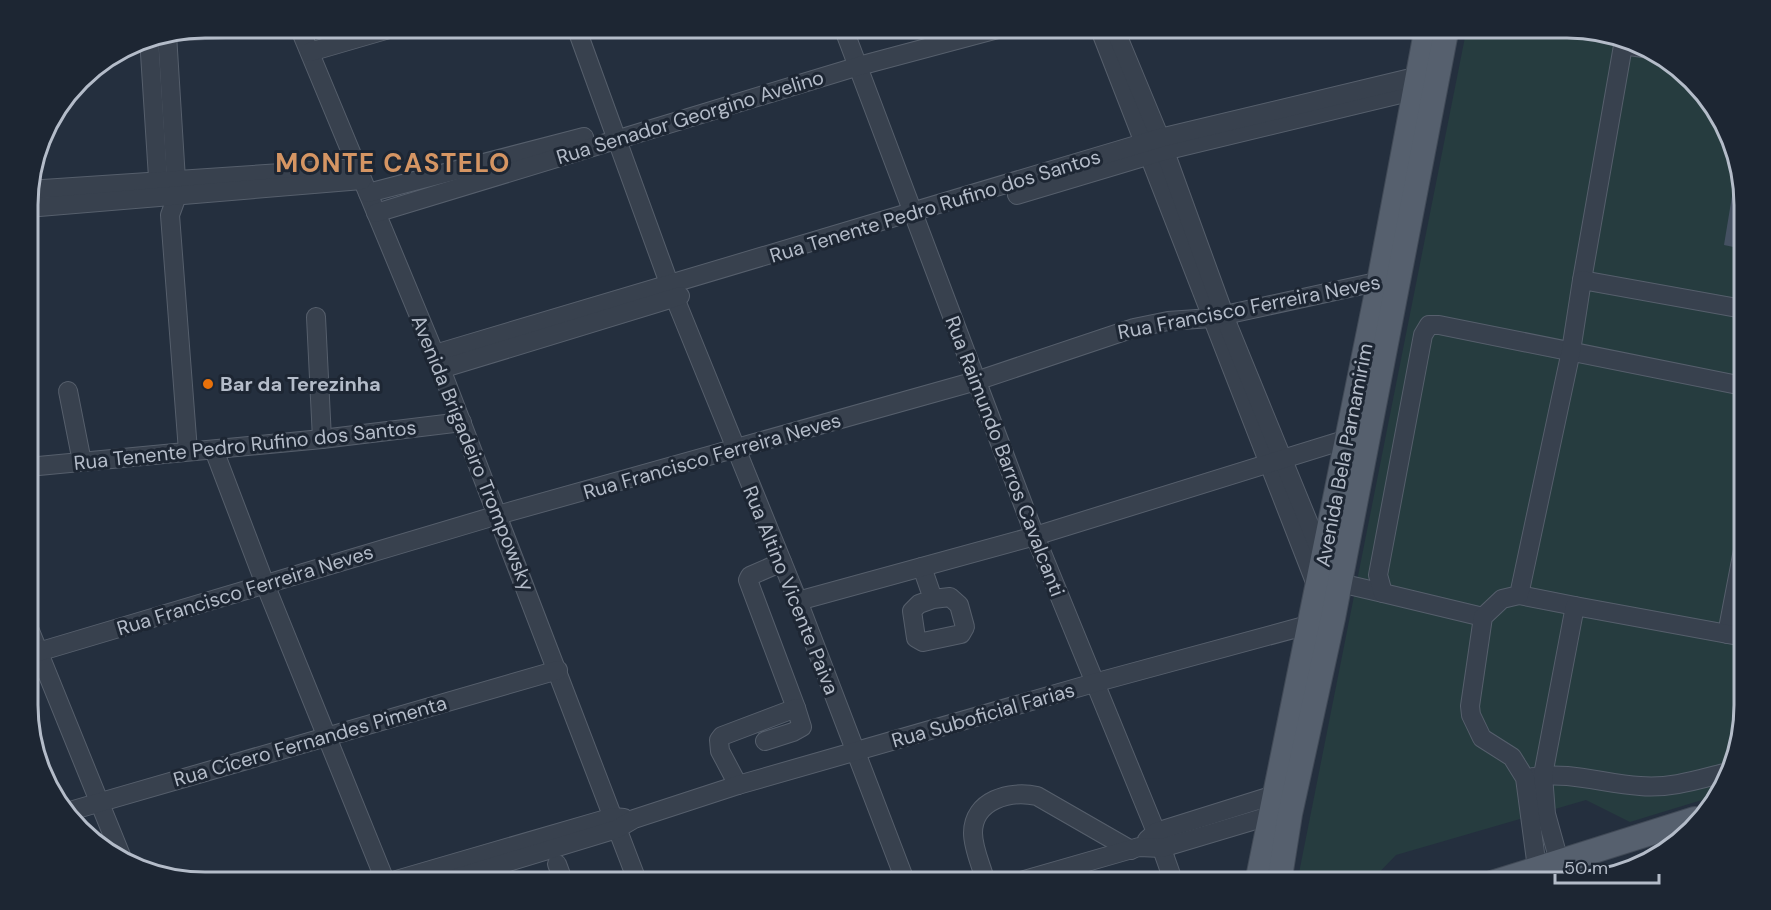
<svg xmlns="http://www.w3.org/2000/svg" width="1771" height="910" viewBox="0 0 1771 910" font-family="'DM Sans',sans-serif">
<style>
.green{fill:#263c3f}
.building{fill:#455162}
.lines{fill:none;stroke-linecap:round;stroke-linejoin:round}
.minor-casing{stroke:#565f6c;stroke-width:20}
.major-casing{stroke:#414a57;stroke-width:26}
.minor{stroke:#38414e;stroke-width:18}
.major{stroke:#56606e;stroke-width:24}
.food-dot{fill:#e8710a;stroke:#1d2633;stroke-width:2}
.labels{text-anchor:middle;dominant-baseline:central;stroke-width:6;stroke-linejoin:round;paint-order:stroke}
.street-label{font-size:20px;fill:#b4bcc9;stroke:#1d2633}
.poi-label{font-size:20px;font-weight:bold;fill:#b4bcc9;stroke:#1d2633;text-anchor:start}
.district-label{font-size:26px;font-weight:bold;letter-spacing:1.5px;fill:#d59563;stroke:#1d2633}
.rim{fill:none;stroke:#b4bcc9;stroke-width:3}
</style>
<rect width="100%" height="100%" fill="#242f3e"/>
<path class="green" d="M1467,27H1566L1645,45L1714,106L1743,182L1744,706L1726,784L1715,796L1630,822L1586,800L1396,855L1369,883H1297Z"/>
<path class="building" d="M1733,190L1743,192V249L1724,245Z"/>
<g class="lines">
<defs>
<g id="minor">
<path d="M299,27L441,369L638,883"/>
<path d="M576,27L670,286L798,601L906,883"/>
<path d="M843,27L1035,536L1156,832L1174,883"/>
<path d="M1099,27L1317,587"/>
<path d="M1114,27L1160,138L1229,328L1323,558"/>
<path d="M185,31L266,27"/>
<path d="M167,34L177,196L170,215L188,451"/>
<path d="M149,38L159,193"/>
<path d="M1623,45L1650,49"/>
<path d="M310,52L396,27"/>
<path d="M28,190L357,168"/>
<path d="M368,193L584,137"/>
<path d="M1017,195L1164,151L1417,90L1426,93"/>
<path d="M27,208L362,180"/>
<path d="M376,213L859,66L1005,27"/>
<path d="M1582,280L1624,40"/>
<path d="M316,317L322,439"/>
<path d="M435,354L1160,138L1419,76L1427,79"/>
<path d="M441,369L680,296"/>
<path d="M68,391L82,462"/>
<path d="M214,450L265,584L386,883"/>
<path d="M28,467L322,439L462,422"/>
<path d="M782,562L750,576L748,580L796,708"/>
<path d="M922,567L933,599L919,604L912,611L916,638L923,642L961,634L965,627L959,605L950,597L933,599"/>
<path d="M1340,583L1383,593"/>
<path d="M1519,595L1575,606"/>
<path d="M798,601L1035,536L1357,436"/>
<path d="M1483,617L1383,593L1378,575L1423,335L1429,325H1439L1743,386"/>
<path d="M28,626L124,863"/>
<path d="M1727,634L1744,545"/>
<path d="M28,655L498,515L976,381L1134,328L1168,321L1211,318L1390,279"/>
<path d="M1533,777C1569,771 1605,784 1640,786C1670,789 1700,779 1728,772"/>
<path d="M738,785L720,751L719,740L722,736L796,708L802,727L793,732L765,741"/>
<path d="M63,813L558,670"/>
<path d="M1147,840L1156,832L1274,795H1285"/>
<path d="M1559,861L1546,814L1543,775L1575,606L1744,637"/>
<path d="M557,864L564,883"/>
<path d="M1537,868L1525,778L1512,757L1482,738L1471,715L1470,706L1483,617L1502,599L1519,595L1571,351L1582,280L1743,309"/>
<path d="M386,883L613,817L624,818"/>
<path d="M439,883L617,829L634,819L738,785L1094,683L1319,622"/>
<path d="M986,883C982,867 973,849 973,833C973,800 1010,790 1037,796L1131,850"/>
<path d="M1014,883L1139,847L1162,848L1269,816L1282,815"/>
</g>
<g id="major">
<path d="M1257,883L1379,282L1427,27"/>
<path d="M1279,883L1290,814L1333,618L1447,27"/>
<path d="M1492,883L1695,819"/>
</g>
</defs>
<use href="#minor" class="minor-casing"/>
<use href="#major" class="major-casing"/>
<use href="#minor" class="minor"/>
<use href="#major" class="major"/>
</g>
<circle class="food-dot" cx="208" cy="384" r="6"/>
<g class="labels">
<g class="street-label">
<text transform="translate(690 117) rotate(-17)">Rua Senador Georgino Avelino</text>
<text transform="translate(935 206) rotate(-17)">Rua Tenente Pedro Rufino dos Santos</text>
<text transform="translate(1249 307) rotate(-11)">Rua Francisco Ferreira Neves</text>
<text transform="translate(245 445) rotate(-6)">Rua Tenente Pedro Rufino dos Santos</text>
<text transform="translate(473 453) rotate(68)">Avenida Brigadeiro Trompowsky</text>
<text transform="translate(1344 455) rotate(-79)">Avenida Bela Parnamirim</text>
<text transform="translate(712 456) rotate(-16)">Rua Francisco Ferreira Neves</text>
<text transform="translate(1005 456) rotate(69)">Rua Raimundo Barros Cavalcanti</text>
<text transform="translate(245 590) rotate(-17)">Rua Francisco Ferreira Neves</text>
<text transform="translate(791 590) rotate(68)">Rua Altino Vicente Paiva</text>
<text transform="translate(983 715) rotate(-16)">Rua Suboficial Farias</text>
<text transform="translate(310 741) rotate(-16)">Rua Cícero Fernandes Pimenta</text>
</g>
<g class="poi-label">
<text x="220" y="384">Bar da Terezinha</text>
</g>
<g class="district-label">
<text x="393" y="163">MONTE CASTELO</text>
</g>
</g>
<path d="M0 0H1771V910H0ZM205 38H1567A167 167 0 0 1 1734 205V705A167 167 0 0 1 1567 872H205A167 167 0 0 1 38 705V205A167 167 0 0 1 205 38Z" fill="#1d2633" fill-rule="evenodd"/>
<path class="rim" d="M205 38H1567A167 167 0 0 1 1734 205V705A167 167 0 0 1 1567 872H205A167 167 0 0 1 38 705V205A167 167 0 0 1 205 38Z"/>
<path d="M1555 874v9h104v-9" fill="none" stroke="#b4bcc9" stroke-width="3"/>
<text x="1564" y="874" font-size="18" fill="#b4bcc9" stroke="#1d2633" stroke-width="4.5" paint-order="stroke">50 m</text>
</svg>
